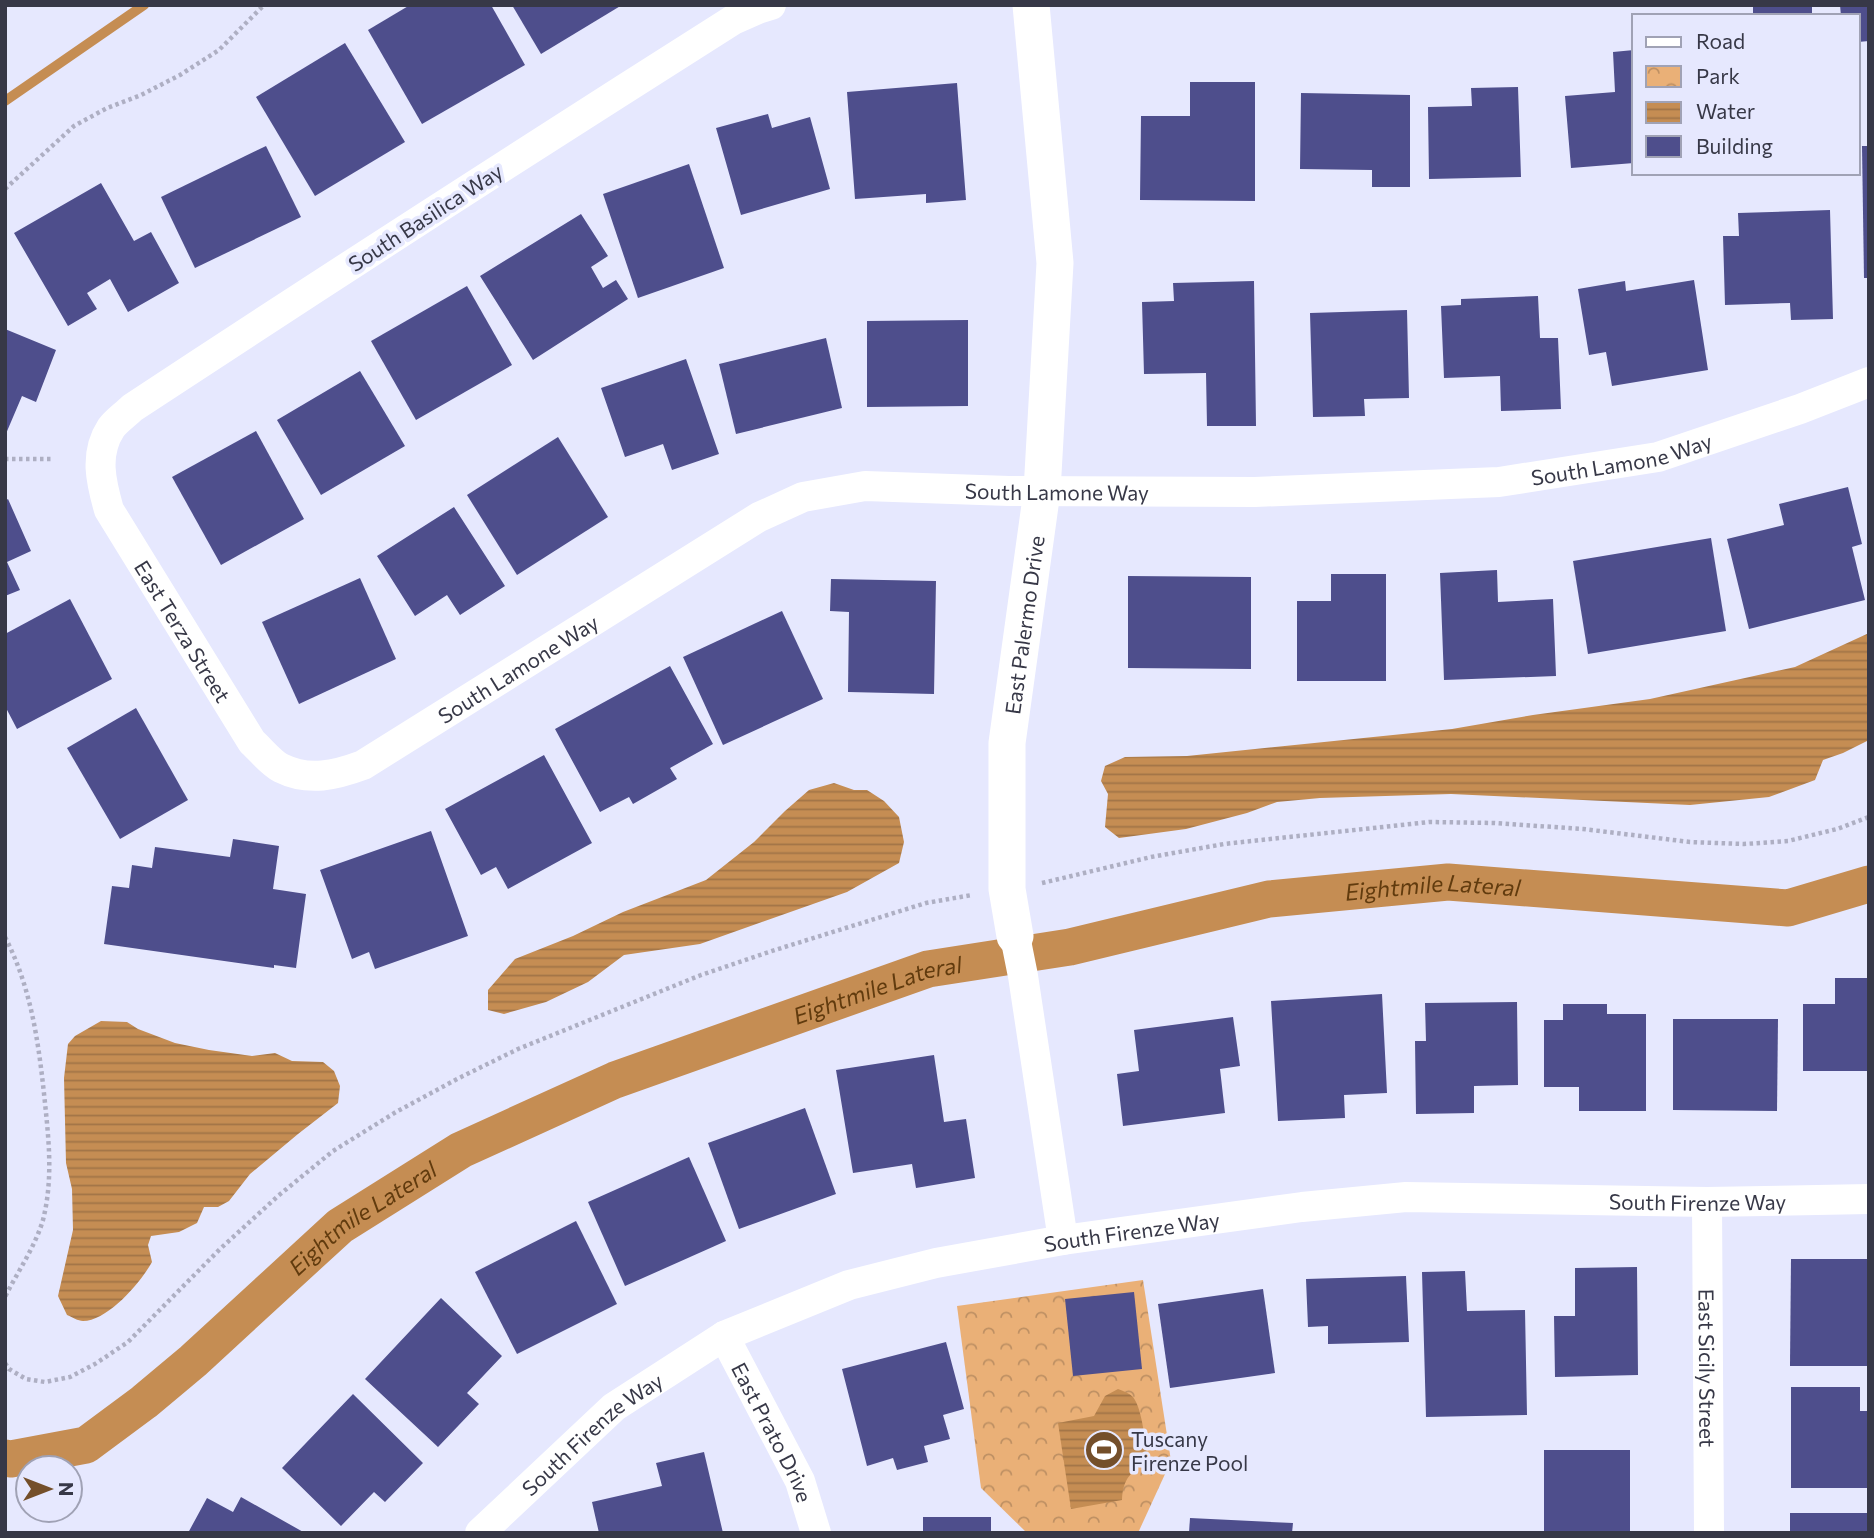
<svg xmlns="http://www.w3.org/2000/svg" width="1874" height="1538" viewBox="0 0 1874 1538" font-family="Commissioner,sans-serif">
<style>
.park{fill:url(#park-crowns)}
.water{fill:url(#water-rules)}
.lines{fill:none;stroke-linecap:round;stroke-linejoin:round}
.stream{stroke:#c58d53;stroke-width:10}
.canal{stroke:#c58d53;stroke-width:37}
.building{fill:#4e4e8c}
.path{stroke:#aeafc3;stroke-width:4.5;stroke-dasharray:3.5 3.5;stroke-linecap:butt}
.minor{stroke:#fff;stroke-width:30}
.tertiary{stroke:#fff;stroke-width:37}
.labels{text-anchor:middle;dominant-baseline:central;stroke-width:7;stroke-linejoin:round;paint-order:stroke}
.street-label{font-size:21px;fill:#373847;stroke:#e6e8fe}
.poi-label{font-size:21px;fill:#373847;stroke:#e6e8fe;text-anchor:start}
.water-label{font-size:23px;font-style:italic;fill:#613b0e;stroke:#e6e8fe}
</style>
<defs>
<pattern id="park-crowns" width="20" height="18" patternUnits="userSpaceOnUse" patternTransform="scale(1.75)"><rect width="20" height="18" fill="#eab077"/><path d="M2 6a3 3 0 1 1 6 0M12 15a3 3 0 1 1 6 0" fill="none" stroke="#be9063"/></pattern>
<pattern id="water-rules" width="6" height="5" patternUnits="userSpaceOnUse" patternTransform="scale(1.75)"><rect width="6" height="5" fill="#c58d53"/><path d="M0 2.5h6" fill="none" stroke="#a17447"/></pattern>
</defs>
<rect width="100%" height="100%" fill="#e6e8fe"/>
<path class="park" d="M1143,1280L1171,1461L1138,1533H1027L981,1488L957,1306Z"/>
<g class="water">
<path d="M1869,633V740L1843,753L1823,760L1815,780L1769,797L1690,805L1451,794L1320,798L1277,802L1247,813L1186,829L1119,838L1105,827L1108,794L1101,781L1105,766L1125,757L1187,756L1452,729L1533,715L1650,699L1795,667Z"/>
<path d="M834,783L854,790H867L884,801L899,817L904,842L899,863L847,892L700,944L624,955L588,982L546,1002L504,1014L488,1010V990L515,959L573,936L623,912L706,880L754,842L785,811L809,790Z"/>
<path d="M101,1021L127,1022L138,1029L175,1043L209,1050L252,1056L275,1053L292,1061L323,1062L334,1071L340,1086L338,1103L298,1134L250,1174L229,1201L218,1207H204L197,1223L179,1232L151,1236L148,1245L152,1262C141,1282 108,1321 83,1321C78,1321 72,1317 67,1315L58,1296L73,1230L72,1189L66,1163L64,1078L68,1044L75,1036Z"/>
<path d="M1118,1389C1123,1391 1129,1393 1133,1397C1143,1410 1145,1444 1148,1461C1131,1472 1123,1478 1122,1500L1071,1509L1058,1423L1094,1416L1105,1396Z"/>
</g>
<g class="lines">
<path class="stream" d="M5,101L144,5"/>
<path class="canal" id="s1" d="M5,1458L11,1459L86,1445L144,1402L193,1361L340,1226L461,1150L615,1080L928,969L1070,947L1269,899L1448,882L1788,908L1869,884"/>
</g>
<g class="building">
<path d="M410,5H491L525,65L422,124L368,30Z"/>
<path d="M512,5H622L541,54Z"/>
<rect x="1753" y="5" width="59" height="11"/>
<path d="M1840,5H1869V41L1858,42V16H1841Z"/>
<path d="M345,43L405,142L315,196L256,97Z"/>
<path d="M1634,50V163L1571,168L1565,96L1615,92L1613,52Z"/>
<path d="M1190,82H1255V201L1140,200L1141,116H1190Z"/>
<path d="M957,83L966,200L926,203V194L855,199L847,92Z"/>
<path d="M1518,87L1521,177L1429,179L1428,107L1472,106L1471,88Z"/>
<path d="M1301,93L1410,95V187H1372V170L1300,169Z"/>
<path d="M768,114L772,128L810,117L830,189L741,215L716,128Z"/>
<path d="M266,146L301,217L195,268L161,197Z"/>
<path d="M1862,146H1869V278H1864Z"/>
<path d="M689,164L724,268L638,298L603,194Z"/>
<path d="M101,183L134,241L151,232L179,283L128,312L110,279L87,293L97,309L68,326L14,233Z"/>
<path d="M1830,210L1833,319L1791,320L1790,303L1725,305L1723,236H1739L1738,213Z"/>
<path d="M581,214L608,256L591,267L603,288L616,280L628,299L533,360L480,276Z"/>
<path d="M1694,280L1708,370L1612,386L1606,352L1589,355L1578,289L1625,281L1626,291Z"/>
<path d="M1254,281L1256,426H1207L1206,373L1144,374L1142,302L1174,301L1173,283Z"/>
<path d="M467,286L512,365L416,420L371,341Z"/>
<path d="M1538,296L1540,338H1558L1561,409L1501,411L1500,376L1444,378L1441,306L1461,305V299Z"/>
<path d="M1407,310L1409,398L1364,399L1365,416L1313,417L1310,313Z"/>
<path d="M968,320V406L867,407V321Z"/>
<path d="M5,329L56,350L36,402L22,396L5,436Z"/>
<path d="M826,338L842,408L736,434L719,364Z"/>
<path d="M686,359L719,454L672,470L663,444L625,457L601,388Z"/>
<path d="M360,371L405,446L321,495L277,420Z"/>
<path d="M256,431L304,519L221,565L172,477Z"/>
<path d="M558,437L608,517L517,575L467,495Z"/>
<path d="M1848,487L1862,544L1852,547L1865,600L1749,629L1727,539L1784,525L1779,504Z"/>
<path d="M8,499L31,551L7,562L20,590L5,596V501Z"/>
<path d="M454,507L505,586L460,615L447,595L415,616L377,556Z"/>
<path d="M1711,538L1726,631L1588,654L1573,561Z"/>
<path d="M1497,570L1498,602L1553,599L1556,676L1444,680L1440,573Z"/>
<path d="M1331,574H1386V681H1297V601H1331Z"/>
<path d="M1128,576L1251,577V669L1128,668Z"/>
<path d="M360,578L396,659L299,704L262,622Z"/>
<path d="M831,579L936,581L934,694L848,692L849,612L830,611Z"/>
<path d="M70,599L112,679L17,729L5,706V634Z"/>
<path d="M782,611L823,699L723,745L683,657Z"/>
<path d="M670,666L713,744L670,768L677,779L633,804L629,797L600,812L555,729Z"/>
<path d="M136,708L188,800L120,839L67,748Z"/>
<path d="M544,755L592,843L508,889L496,867L481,875L445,809Z"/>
<path d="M431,831L468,936L375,969L369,952L352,959L320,870Z"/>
<path d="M233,839L279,846L273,889L306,894L296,968L274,965V968L104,944L112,886L129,888L132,865L152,868L155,847L230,857Z"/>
<path d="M1835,978H1869V1071H1803V1004H1835Z"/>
<path d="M1382,994L1387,1093L1344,1095L1345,1118L1278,1121L1271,1001Z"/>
<path d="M1517,1002L1518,1085L1474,1086V1113L1416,1114L1415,1041H1426L1425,1003Z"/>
<path d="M1563,1004H1607V1014H1646V1111H1579V1087H1544V1020H1563Z"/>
<path d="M1233,1017L1240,1066L1220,1069L1225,1113L1123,1126L1117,1074L1139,1071L1134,1030Z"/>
<path d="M1673,1019H1778L1777,1111L1673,1110Z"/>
<path d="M934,1055L944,1122L966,1119L975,1178L916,1188L912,1164L853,1173L836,1070Z"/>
<path d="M805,1108L836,1194L739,1229L708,1143Z"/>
<path d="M689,1157L726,1241L625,1286L588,1202Z"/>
<path d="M576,1221L617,1304L517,1354L475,1272Z"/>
<path d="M1791,1259H1867L1869,1366H1790Z"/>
<path d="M1637,1267L1638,1375L1555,1377L1554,1316H1575V1268Z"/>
<path d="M1465,1271L1467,1311L1525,1310L1527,1415L1426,1417L1422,1272Z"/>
<path d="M1406,1276L1409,1342L1328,1344V1326L1308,1327L1306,1279Z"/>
<path d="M1263,1289L1275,1373L1170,1388L1158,1304Z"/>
<path d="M1134,1292L1142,1369L1073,1376L1065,1299Z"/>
<path d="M441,1298L502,1356L467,1393L479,1404L438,1447L365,1379Z"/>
<path d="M946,1342L964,1409L943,1415L950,1439L924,1446L928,1462L897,1470L893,1458L867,1466L842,1369Z"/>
<path d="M1791,1387H1860V1411H1869V1488H1791Z"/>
<path d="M353,1394L423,1463L385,1502L374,1492L341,1526L282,1468Z"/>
<rect x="1544" y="1450" width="86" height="83"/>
<path d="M704,1452L723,1533H599L592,1502L662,1486L656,1463Z"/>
<path d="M241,1497L305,1533H188L207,1498L233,1512Z"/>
<rect x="1790" y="1513" width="79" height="20"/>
<rect x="923" y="1517" width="68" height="16"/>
<path d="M1190,1518L1293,1523L1292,1533H1189Z"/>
</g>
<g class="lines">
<g class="path">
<path d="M5,189L74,126L107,108L141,95L180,75L219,50L264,5"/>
<path d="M5,459H53"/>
<path d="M1042,883L1151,857L1224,844L1429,822L1494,823L1583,829L1690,842L1744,844L1788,841L1837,829L1869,817"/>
<path d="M5,937C32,989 39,1046 45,1103C49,1142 53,1180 43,1220C35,1247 18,1271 5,1297"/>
<path d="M5,1363L9,1369L26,1379L45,1382L70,1377L95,1364L128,1342L220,1249L278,1196L333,1151L396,1112L459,1078L518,1049L701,975L775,950L926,903L972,895"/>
</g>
<g class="minor">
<path id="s2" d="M771,5L758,9L733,20C531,148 331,277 132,408C125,415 116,421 111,428C94,454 101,482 109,510L252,742C261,750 271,763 281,768C309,782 336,775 363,765L759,517L803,497L865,486L1009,491L1255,492L1499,482L1658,457L1800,409L1869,382"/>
<path d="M1015,936L1023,976L1063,1240"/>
<path id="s3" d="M1707,1202L1709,1533"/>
<path id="s4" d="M724,1336L800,1481L816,1533"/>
<path id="s5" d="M480,1533L614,1407L724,1336L849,1285L936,1263L1063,1240L1302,1207L1406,1197L1707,1202L1869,1199"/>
</g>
<path class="tertiary" id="s6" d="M1015,936L1007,889V743L1042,491L1055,263L1031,5"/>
</g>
<defs>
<symbol id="stadium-disc" viewBox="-11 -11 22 22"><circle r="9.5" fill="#744f2a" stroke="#e6e8fe"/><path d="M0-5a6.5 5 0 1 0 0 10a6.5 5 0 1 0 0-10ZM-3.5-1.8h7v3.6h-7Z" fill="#fff"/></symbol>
</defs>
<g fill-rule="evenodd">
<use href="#stadium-disc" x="1082" y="1428" width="44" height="44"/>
</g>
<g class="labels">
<g class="street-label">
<text transform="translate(425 217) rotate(-33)">South Basilica Way</text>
<text stroke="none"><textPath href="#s2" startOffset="2604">South Lamone Way</textPath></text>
<text stroke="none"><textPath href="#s2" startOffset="2037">South Lamone Way</textPath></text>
<text stroke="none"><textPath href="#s6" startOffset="313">East Palermo Drive</textPath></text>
<text stroke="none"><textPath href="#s2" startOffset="1012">East Terza Street</textPath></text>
<text stroke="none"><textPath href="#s2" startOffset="1449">South Lamone Way</textPath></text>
<text stroke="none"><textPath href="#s5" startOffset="1306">South Firenze Way</textPath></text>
<text stroke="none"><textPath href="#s5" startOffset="738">South Firenze Way</textPath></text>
<text stroke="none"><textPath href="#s3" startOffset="166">East Sicily Street</textPath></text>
<text stroke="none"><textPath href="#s4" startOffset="108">East Prato Drive</textPath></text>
<text stroke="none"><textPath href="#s5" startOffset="150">South Firenze Way</textPath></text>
</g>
<g class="poi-label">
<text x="1131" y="1438">Tuscany<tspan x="1131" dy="24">Firenze Pool</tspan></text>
</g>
<g class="water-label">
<text stroke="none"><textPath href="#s1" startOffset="1575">Eightmile Lateral</textPath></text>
<text stroke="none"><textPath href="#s1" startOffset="1008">Eightmile Lateral</textPath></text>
<text stroke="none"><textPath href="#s1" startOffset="441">Eightmile Lateral</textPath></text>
</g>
</g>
<rect width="1874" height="1538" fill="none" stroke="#373847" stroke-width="14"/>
<rect x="1632" y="14" width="228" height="161" fill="#e6e8fe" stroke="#a0a2b5" stroke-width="2"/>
<rect x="1646" y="37" width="35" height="10" fill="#ffffff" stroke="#a0a2b5" stroke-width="2"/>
<text x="1696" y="49" font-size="21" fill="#373847">Road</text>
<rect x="1646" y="66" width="35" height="21" fill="url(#park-crowns)" stroke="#a0a2b5" stroke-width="2"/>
<text x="1696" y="84" font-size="21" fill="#373847">Park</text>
<rect x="1646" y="102" width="35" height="21" fill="url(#water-rules)" stroke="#a0a2b5" stroke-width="2"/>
<text x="1696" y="119" font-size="21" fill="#373847">Water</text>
<rect x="1646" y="136" width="35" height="21" fill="#4e4e8c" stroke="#a0a2b5" stroke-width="2"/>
<text x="1696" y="154" font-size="21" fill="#373847">Building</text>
<g transform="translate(49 1489) rotate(90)"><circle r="33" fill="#e6e8fe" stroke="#a0a2b5" stroke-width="2"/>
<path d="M0-5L12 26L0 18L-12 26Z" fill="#744f2a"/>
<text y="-10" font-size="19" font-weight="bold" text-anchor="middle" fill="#373847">N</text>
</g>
</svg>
